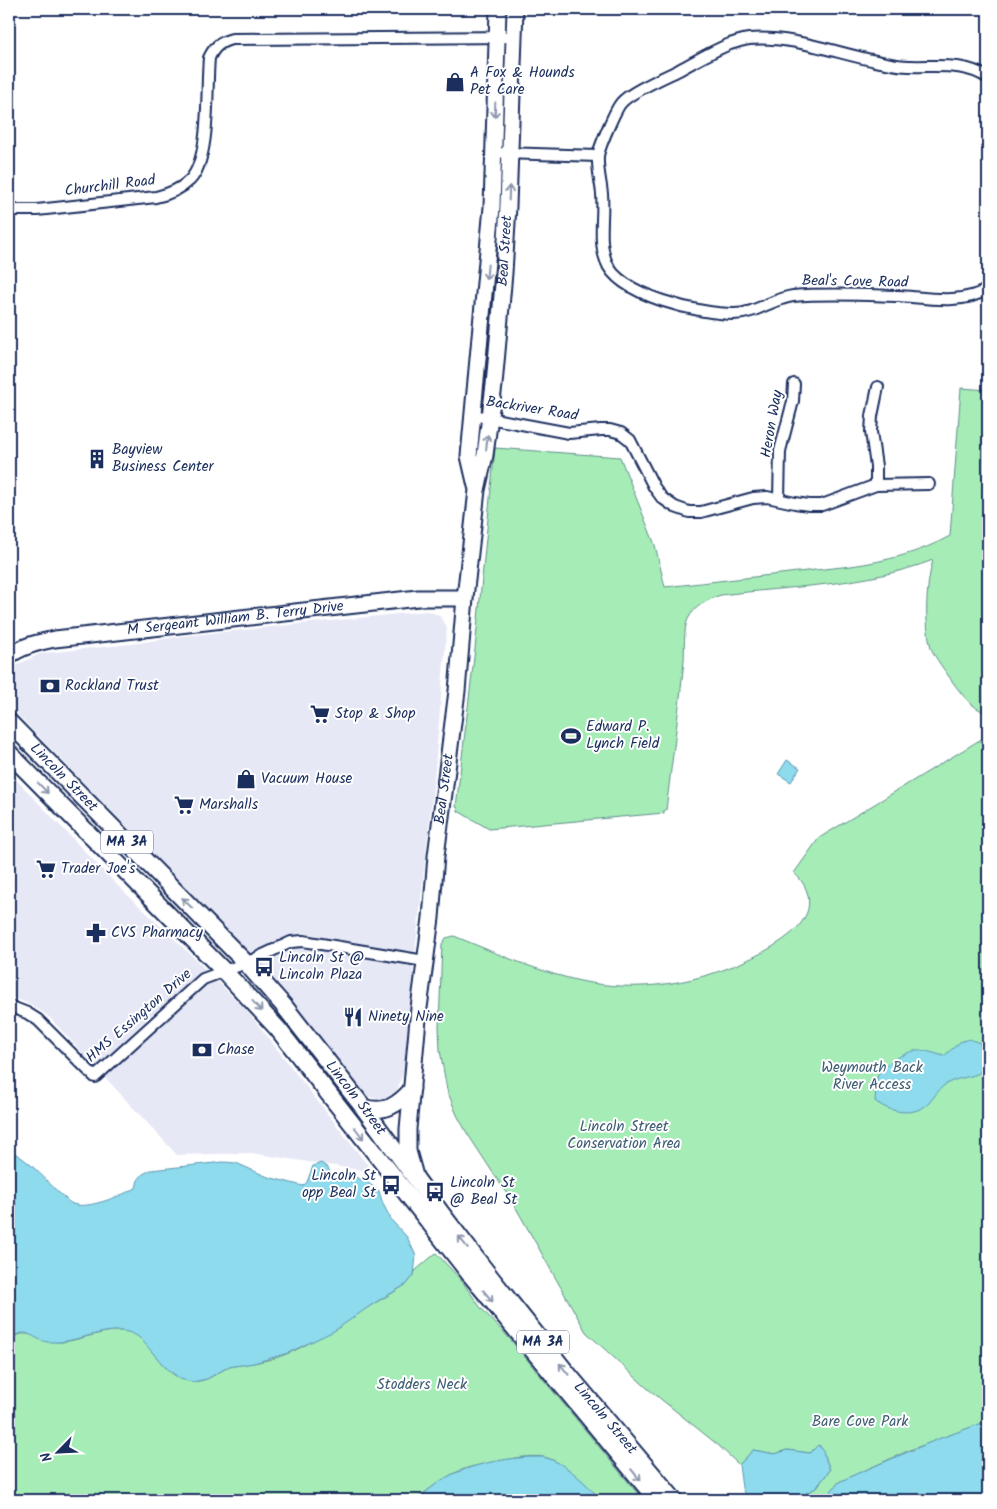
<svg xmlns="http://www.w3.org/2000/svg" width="997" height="1509" viewBox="0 0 997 1509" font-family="Kalam,sans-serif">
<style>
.built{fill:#e7e8f6}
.green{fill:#a6ecb7;stroke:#608e8a}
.water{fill:#8ddbec;stroke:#5f96b3}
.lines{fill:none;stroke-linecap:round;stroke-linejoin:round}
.street-casing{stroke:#1b2f5e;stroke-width:14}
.secondary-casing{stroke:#1b2f5e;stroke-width:19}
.primary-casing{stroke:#1b2f5e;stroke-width:20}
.street{stroke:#fff;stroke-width:10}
.secondary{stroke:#fff;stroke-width:15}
.primary{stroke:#fff;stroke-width:16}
.oneway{stroke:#8d97ae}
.labels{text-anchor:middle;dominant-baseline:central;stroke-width:4;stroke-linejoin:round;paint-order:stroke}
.shield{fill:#fff;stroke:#5f6d8e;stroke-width:1}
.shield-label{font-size:14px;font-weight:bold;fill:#1b2f5e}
.poi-label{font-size:15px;fill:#1b2f5e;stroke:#fff;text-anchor:start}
.street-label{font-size:15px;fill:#1b2f5e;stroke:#fff}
.park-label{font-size:15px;fill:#3e5e74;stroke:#fff}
</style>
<rect width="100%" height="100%" fill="#fff"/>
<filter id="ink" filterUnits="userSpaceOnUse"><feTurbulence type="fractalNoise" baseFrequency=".02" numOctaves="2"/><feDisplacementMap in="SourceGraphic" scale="10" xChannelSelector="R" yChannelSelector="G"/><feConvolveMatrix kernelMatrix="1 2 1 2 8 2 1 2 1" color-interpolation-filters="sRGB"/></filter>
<g filter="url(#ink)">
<g class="built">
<path d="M427,611L439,615L447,627L435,769L413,972L406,1063L398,1088L395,1093L390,1097L380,1099L368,1097L364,1094L295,1005L276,982L239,942L9,706V669L39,654L45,653L131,644L183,636Z"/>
<path d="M9,772L118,886L185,949L248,1012L373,1172L251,1153L177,1155L49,1017L32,1005L9,996Z"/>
</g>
<g class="green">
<path d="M961,388L988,390V714C971,707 963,696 952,681C946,672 935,658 931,648C924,622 926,585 933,560C866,586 792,586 721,595C707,599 694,607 688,619C683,629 685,650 684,661C679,711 672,760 666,810H664V813L489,829L458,811V808L456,807L475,649L495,448L620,457L655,545L665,587L851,566C886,561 919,553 950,536Z"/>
<path d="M988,735V1421L910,1450L839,1482L827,1496L818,1500H807L806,1493L816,1488L830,1470L822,1449L819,1445L810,1453L787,1450L775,1454L753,1450L739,1465L718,1445L647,1388L586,1332L516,1208L467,1133L457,1115L447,1090L440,1050L439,1027L442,944L446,938L454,936C491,951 529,968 568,978C627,994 690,986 745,961C763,953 793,937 803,920C814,904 808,885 794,873L819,838Z"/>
<path d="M436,1253L461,1280L481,1308L510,1339L643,1500H601C588,1486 562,1460 543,1457C530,1455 514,1458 501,1461C490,1463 478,1465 467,1468C448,1474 431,1488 415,1500H9V1341C25,1324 42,1343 61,1342C84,1340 115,1324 135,1334C157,1346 162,1379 192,1381C208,1383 217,1371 230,1367C238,1365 245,1364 253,1363C264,1361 278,1358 289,1353C312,1343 333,1328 355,1315C372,1304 390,1295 407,1284L414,1275L415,1271Z"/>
</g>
<g class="water">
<path d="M137,9H175L170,14L160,10L147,12Z"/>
<path d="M787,760L800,768L791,782L778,774Z"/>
<path d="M969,1039L980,1043C983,1053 983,1062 981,1072C971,1078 959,1077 948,1083C940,1087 935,1096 929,1103C915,1117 890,1113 875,1101C876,1092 875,1081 879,1073C884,1063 909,1050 920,1050C928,1051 936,1054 944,1056L960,1042Z"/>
<path d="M9,1150C32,1161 47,1183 66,1199C68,1201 70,1203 73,1204C88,1210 122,1195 136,1188L138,1180L143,1174L151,1170L223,1162L236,1163L268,1177L303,1186L307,1182L313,1166L321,1163L328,1168L331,1174L350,1175L367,1182L379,1191L383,1204L392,1221L407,1237L416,1256L414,1275L407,1284L373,1304L334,1331L288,1353L254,1363L228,1367L207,1379L193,1382L180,1379L164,1366L141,1339C120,1320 85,1340 59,1342C56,1342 51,1342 47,1342C32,1339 25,1324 9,1341Z"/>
<path d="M988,1421V1500H818L827,1496L839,1482L856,1474L938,1439Z"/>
<path d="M818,1445L822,1449L830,1470L816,1488L806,1493L807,1500H747L742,1488L739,1465L753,1450L775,1454L787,1450L810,1453Z"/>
<path d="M530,1457C534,1457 538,1457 542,1457C563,1460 588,1485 601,1500H415C424,1494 432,1487 440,1481C466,1465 500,1459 530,1457Z"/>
</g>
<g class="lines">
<defs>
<g id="street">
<path d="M988,78C965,62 936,67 909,66C898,66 887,63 876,61C836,53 790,35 749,39C743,40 736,42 730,44C712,51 696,61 679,70C665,77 630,92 621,103C615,110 599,148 598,156C597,167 601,183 602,194C604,216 598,240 606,261C618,296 701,314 734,314C755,314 772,299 793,296C828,293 864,295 899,296C928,298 962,305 988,289"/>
<path d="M504,153L598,156"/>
<path d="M9,210H37L156,197C169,194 180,190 190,180C211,158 206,89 209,58C214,47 220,42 232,39L515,37"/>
<path d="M473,415L569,433L601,430H610L621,433L630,440L654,487L662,498L675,507L689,512H701L753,498L767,497L795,503L809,505H822L876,485L929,484"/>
<path d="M876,485V466L871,432L872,416L878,387"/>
<path d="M779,499L780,451L793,401L794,384"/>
<path d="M9,1006L27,1013L38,1020L95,1077L203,979L246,963L291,942L303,941L425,961"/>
</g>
<g id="secondary">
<path d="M476,486L469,456L492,207L498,9"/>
<path id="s1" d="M9,656C22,646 39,642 55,639L418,598H465"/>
<path d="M363,1107C385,1114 398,1105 412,1089"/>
<path id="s2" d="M415,1176L408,1151V1129L419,1008L431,918L436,856L457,691L465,598L477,490L485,455L494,385L504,273L508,206L515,9"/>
</g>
<g id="primary">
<path id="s3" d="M9,722L246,963L284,1006L363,1107L441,1213L491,1278L566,1372L674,1500"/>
<path d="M9,753L224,971L278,1029L469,1273L657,1500"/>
</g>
</defs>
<use href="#street" class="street-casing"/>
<use href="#secondary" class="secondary-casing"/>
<use href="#primary" class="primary-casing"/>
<use href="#street" class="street"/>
<use href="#secondary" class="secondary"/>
<use href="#primary" class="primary"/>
</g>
<defs><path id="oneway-shaft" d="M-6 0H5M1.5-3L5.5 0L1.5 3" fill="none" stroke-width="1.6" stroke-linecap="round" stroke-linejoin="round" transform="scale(1.25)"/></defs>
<g class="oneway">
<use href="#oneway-shaft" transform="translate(495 110) rotate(92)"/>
<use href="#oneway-shaft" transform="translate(509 193) rotate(-88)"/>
<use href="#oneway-shaft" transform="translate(487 272) rotate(95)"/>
<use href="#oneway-shaft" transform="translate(487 442) rotate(-83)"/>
<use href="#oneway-shaft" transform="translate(43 788) rotate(46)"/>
<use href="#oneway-shaft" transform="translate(187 903) rotate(-135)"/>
<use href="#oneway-shaft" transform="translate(257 1006) rotate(48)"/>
<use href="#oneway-shaft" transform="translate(359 1133) rotate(53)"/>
<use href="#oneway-shaft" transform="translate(463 1242) rotate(-128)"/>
<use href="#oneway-shaft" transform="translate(488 1296) rotate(50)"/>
<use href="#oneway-shaft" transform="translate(564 1369) rotate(-129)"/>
<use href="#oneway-shaft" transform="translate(636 1475) rotate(50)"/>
</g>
</g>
<defs>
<symbol id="shop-bare" viewBox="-9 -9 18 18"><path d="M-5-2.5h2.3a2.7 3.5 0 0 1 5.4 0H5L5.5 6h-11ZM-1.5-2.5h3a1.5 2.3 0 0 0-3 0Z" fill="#1b2f5e" stroke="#fff" stroke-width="2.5" paint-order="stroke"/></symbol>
<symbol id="building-bare" viewBox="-9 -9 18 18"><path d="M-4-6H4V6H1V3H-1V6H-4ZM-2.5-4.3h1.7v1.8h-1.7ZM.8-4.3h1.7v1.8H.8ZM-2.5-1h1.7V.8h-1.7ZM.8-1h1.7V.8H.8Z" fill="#1b2f5e" stroke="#fff" stroke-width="2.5" paint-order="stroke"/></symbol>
<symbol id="bank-bare" viewBox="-9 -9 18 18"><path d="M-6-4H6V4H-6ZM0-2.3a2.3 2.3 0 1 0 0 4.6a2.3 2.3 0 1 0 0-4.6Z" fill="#1b2f5e" stroke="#fff" stroke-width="2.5" paint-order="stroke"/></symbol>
<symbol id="supermarket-bare" viewBox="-9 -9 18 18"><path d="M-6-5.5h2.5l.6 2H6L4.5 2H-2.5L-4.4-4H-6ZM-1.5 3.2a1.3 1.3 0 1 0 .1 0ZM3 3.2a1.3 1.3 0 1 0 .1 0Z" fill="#1b2f5e" stroke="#fff" stroke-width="2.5" paint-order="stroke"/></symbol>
<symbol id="stadium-bare" viewBox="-9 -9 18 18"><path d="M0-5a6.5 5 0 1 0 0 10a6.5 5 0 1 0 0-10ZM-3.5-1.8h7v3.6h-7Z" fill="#1b2f5e" stroke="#fff" stroke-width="2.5" paint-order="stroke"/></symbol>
<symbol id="pharmacy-bare" viewBox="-9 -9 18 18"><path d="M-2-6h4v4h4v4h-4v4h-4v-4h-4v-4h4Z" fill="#1b2f5e" stroke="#fff" stroke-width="2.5" paint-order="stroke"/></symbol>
<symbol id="bus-bare" viewBox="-9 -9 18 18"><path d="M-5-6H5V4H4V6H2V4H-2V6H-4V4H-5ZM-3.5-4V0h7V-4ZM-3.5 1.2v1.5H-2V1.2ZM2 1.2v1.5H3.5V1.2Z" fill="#1b2f5e" stroke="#fff" stroke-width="2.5" paint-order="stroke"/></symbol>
<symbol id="restaurant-bare" viewBox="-9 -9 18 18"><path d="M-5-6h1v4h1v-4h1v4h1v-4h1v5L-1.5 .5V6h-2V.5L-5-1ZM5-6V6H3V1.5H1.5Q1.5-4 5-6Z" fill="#1b2f5e" stroke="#fff" stroke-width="2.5" paint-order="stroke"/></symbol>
</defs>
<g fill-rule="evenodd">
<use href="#shop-bare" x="441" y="68" width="28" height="28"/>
<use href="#building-bare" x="83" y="445" width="28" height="28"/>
<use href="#bank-bare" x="36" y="672" width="28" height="28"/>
<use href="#supermarket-bare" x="306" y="700" width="28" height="28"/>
<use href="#stadium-bare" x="557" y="722" width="28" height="28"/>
<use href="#shop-bare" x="232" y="765" width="28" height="28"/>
<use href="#supermarket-bare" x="170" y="791" width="28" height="28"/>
<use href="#supermarket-bare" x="32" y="855" width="28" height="28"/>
<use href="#pharmacy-bare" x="82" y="919" width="28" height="28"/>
<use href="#bus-bare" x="250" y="953" width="28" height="28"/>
<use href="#restaurant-bare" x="339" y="1003" width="28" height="28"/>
<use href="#bank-bare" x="188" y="1036" width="28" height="28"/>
<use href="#bus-bare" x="377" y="1171" width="28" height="28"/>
<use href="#bus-bare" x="421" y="1178" width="28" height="28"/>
</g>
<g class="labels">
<g class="shield">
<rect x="101" y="830.5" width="52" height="23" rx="4"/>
<rect x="517" y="1330.5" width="52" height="23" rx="4"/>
</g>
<g class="shield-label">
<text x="127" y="842">MA 3A</text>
<text x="543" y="1342">MA 3A</text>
</g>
<g class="poi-label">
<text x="470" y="73">A Fox &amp; Hounds<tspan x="470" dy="17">Pet Care</tspan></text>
<text x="112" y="450">Bayview<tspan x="112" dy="17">Business Center</tspan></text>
<text x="65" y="686">Rockland Trust</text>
<text x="335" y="714">Stop &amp; Shop</text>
<text x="586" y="727">Edward P.<tspan x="586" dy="17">Lynch Field</tspan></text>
<text x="261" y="779">Vacuum House</text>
<text x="199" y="805">Marshalls</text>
<text x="61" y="869">Trader Joe's</text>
<text x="111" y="933">CVS Pharmacy</text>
<text x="279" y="958">Lincoln St @<tspan x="279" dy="17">Lincoln Plaza</tspan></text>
<text x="368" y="1017">Ninety Nine</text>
<text x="217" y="1050">Chase</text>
<text x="376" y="1176" text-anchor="end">Lincoln St<tspan x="376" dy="17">opp Beal St</tspan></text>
<text x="450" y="1183">Lincoln St<tspan x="450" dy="17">@ Beal St</tspan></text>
</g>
<g class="street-label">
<text transform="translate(110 186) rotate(-7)">Churchill Road</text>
<text stroke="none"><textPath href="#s2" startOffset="932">Beal Street</textPath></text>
<text transform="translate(855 282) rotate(1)">Beal's Cove Road</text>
<text transform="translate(532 409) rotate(9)">Backriver Road</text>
<text transform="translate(772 424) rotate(-80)">Heron Way</text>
<text stroke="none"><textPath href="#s1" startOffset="231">M Sergeant William B. Terry Drive</textPath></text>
<text stroke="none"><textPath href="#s3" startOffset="78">Lincoln Street</textPath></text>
<text stroke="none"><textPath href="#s2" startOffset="390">Beal Street</textPath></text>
<text transform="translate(139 1016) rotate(-41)">HMS Essington Drive</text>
<text stroke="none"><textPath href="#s3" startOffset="512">Lincoln Street</textPath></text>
<text stroke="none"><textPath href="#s3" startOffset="918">Lincoln Street</textPath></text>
</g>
<g class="park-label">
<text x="872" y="1068">Weymouth Back<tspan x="872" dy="17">River Access</tspan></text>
<text x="624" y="1127">Lincoln Street<tspan x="624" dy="17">Conservation Area</tspan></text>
<text x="422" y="1385">Stodders Neck</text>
<text x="860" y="1422">Bare Cove Park</text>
</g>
</g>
<rect width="997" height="1509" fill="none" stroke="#fff" stroke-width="30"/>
<rect x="15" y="15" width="967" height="1479" fill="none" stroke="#1b2f5e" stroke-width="2" filter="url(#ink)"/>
<g transform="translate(58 1452) rotate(246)" stroke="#ffffff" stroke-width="4" paint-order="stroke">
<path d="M0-4L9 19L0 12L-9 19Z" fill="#1b2f5e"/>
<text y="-8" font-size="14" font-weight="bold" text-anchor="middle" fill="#1b2f5e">N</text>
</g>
</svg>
